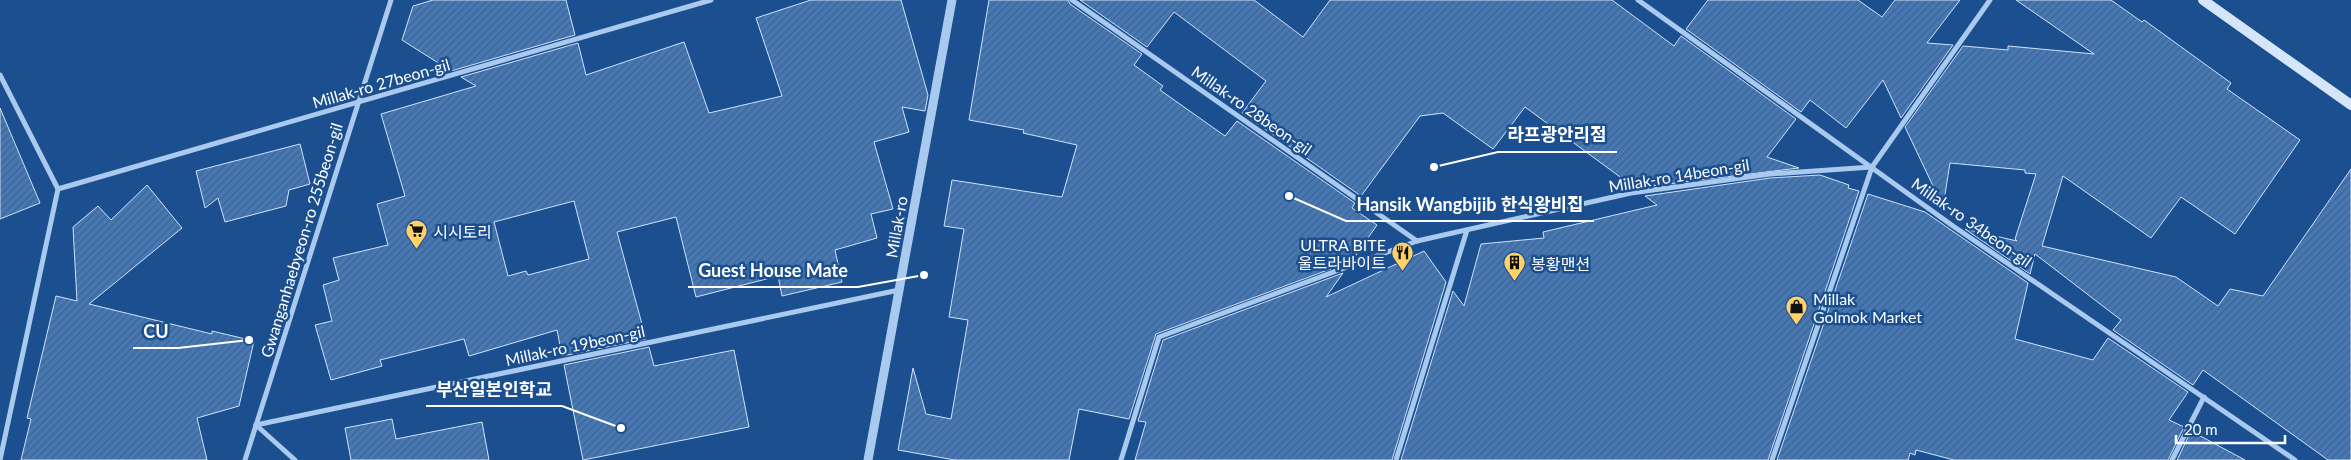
<svg xmlns="http://www.w3.org/2000/svg" width="2351" height="460" viewBox="0 0 2351 460" font-family="Lato,'Noto Sans KR',sans-serif">
<style>
.building{fill:url(#building-hatch);stroke:#cfe3fa;fill-rule:evenodd}
.lines{fill:none;stroke-linecap:round;stroke-linejoin:round}
.minor{stroke:#a9c9ee;stroke-width:5}
.tertiary{stroke:#a9c9ee;stroke-width:9}
.secondary{stroke:#d6e6fa;stroke-width:10}
.labels{text-anchor:middle;dominant-baseline:central;stroke-width:5;stroke-linejoin:round;paint-order:stroke}
.street-label{font-size:16px;fill:#fff;stroke:#1b4f8f}
.poi-label{font-size:16px;fill:#fff;stroke:#1b4f8f;text-anchor:start}
.leader{fill:none;stroke:#fff;stroke-width:2}
.callout-dot{fill:#fff;stroke:#1b4f8f;stroke-width:2}
.callout-label{font-size:18px;text-anchor:middle;font-weight:bold;fill:#fff;stroke:#1b4f8f;stroke-width:5;stroke-linejoin:round;paint-order:stroke}
</style>
<defs>
<pattern id="building-hatch" width="6" height="6" patternUnits="userSpaceOnUse" patternTransform="scale(1.25)"><rect width="6" height="6" fill="#4478b7"/><path d="M-1 1l2-2M0 6l6-6M5 7l2-2" fill="none" stroke="#486282"/></pattern>
</defs>
<rect width="100%" height="100%" fill="#1b4f8f"/>
<g class="building">
<path d="M433,0H566L575,35L451,71L402,40L413,6Z"/>
<path d="M811,0H901L928,95L925,111L902,107L909,132L874,142L893,209L871,214L877,238L835,250L842,282L782,296L778,276L696,297L676,217L617,232L646,339L562,356L557,330L469,356L464,339L380,360L382,366L331,380L315,325L332,321L323,285L339,280L333,258L388,245L377,204L405,196L381,114L476,86L461,77L578,43L586,75L684,42L709,113L782,96L756,18ZM574,201L589,259L528,275L526,271L508,276L494,222Z"/>
<path d="M989,0H1068L1070,4L1142,54L1134,65L1163,86L1160,90L1225,136L1237,121L1355,203L1352,208L1377,225L1352,261L1156,334L1129,419L1079,409L1069,460H955L898,450L913,368L926,414L951,419L968,320L949,317L964,229L944,226L952,180L1062,197L1077,145L1023,133L1024,130L969,120Z"/>
<path d="M1080,0H1254L1303,37L1330,0H1612L1674,46L1681,36L1796,119L1767,157L1799,168L1635,188L1525,107L1493,149L1443,113L1420,116L1361,196L1242,113L1266,81L1174,12L1147,47Z"/>
<path d="M1708,0H1858L1882,17L1895,0H1960L1927,43L1953,45L1901,118L1883,80L1846,128L1810,100L1801,112L1686,29Z"/>
<path d="M2016,0H2111L2142,22L2144,20L2231,83L2227,89L2300,140L2235,234L2181,197L2151,238L2063,176L2042,246L2176,277L2218,306L2230,289L2263,296L2351,169V460H2328L2203,370L2193,385L2113,330L2121,320L2035,254L2030,274L1965,229L2017,241L2015,239L2036,174L2025,173V170L1950,163L1943,207L1905,127L1963,46L2008,50V46L2094,54Z"/>
<path d="M0,108L40,203L0,219Z"/>
<path d="M300,144L310,184L289,190L286,206L225,222L218,198L205,208L196,171Z"/>
<path d="M1820,175L1849,185L1848,188L1859,191L1768,460H1401L1453,291L1464,306L1481,244L1544,238L1543,232L1657,205L1645,196L1770,178Z"/>
<path d="M147,185L182,228L89,304L212,334V331L254,341L239,406L197,418L207,460H21L31,419L27,418L56,296L77,301L73,227L98,206L111,220Z"/>
<path d="M1868,194L1925,212L2028,283L2015,339L2093,360L2108,338L2188,392L2169,420L2184,427L2168,460H1954L1916,450L1915,455L1910,453L1908,460H1777Z"/>
<path d="M1424,251L1446,282L1392,460H1135L1146,422L1138,421L1163,340L1343,273L1326,297Z"/>
<path d="M649,347L654,366L734,350L749,427L583,460L564,365Z"/>
<path d="M392,419L396,439L482,422L489,460H351L345,428Z"/>
<path d="M2191,431L2245,460H2177Z"/>
</g>
<g class="lines">
<g class="minor">
<path d="M1072,0L1417,241"/>
<path d="M1638,0L1953,226L2295,460"/>
<path d="M0,75L58,189L0,460"/>
<path d="M58,189L711,0"/>
<path d="M256,425L899,290"/>
<path d="M256,425L295,460"/>
<path d="M245,460L391,0"/>
<path d="M1121,460L1159,337L1417,241L1631,193L1770,174L1872,167"/>
<path d="M1396,460L1467,230"/>
<path d="M1772,460L1872,167L1990,0"/>
<path d="M2172,460L2204,397"/>
</g>
<path class="tertiary" d="M868,460L952,0"/>
<path class="secondary" d="M2203,0L2351,105"/>
</g>
<defs>
<symbol id="supermarket-pin" viewBox="-11 -11 22 30"><path d="M0 17L-7.5 6A9.5 9.5 0 1 1 7.5 6Z" fill="#ffd166" stroke="#1b4f8f"/><path d="M-6-5.5h2.5l.6 2H6L4.5 2H-2.5L-4.4-4H-6ZM-1.5 3.2a1.3 1.3 0 1 0 .1 0ZM3 3.2a1.3 1.3 0 1 0 .1 0Z" fill="#111"/></symbol>
<symbol id="restaurant-pin" viewBox="-11 -11 22 30"><path d="M0 17L-7.5 6A9.5 9.5 0 1 1 7.5 6Z" fill="#ffd166" stroke="#1b4f8f"/><path d="M-5-6h1v4h1v-4h1v4h1v-4h1v5L-1.5 .5V6h-2V.5L-5-1ZM5-6V6H3V1.5H1.5Q1.5-4 5-6Z" fill="#111"/></symbol>
<symbol id="building-pin" viewBox="-11 -11 22 30"><path d="M0 17L-7.5 6A9.5 9.5 0 1 1 7.5 6Z" fill="#ffd166" stroke="#1b4f8f"/><path d="M-4-6H4V6H1V3H-1V6H-4ZM-2.5-4.3h1.7v1.8h-1.7ZM.8-4.3h1.7v1.8H.8ZM-2.5-1h1.7V.8h-1.7ZM.8-1h1.7V.8H.8Z" fill="#111"/></symbol>
<symbol id="shop-pin" viewBox="-11 -11 22 30"><path d="M0 17L-7.5 6A9.5 9.5 0 1 1 7.5 6Z" fill="#ffd166" stroke="#1b4f8f"/><path d="M-5-2.5h2.3a2.7 3.5 0 0 1 5.4 0H5L5.5 6h-11ZM-1.5-2.5h3a1.5 2.3 0 0 0-3 0Z" fill="#111"/></symbol>
</defs>
<g fill-rule="evenodd">
<use href="#supermarket-pin" x="404" y="218" width="25" height="34"/>
<use href="#restaurant-pin" x="1390" y="240" width="25" height="34"/>
<use href="#building-pin" x="1502" y="250" width="25" height="34"/>
<use href="#shop-pin" x="1784" y="294" width="25" height="34"/>
</g>
<g class="labels">
<g class="street-label">
<text transform="translate(381 83) rotate(-16)">Millak-ro 27beon-gil</text>
<text transform="translate(1252 110) rotate(35)">Millak-ro 28beon-gil</text>
<text transform="translate(1679 175) rotate(-9)">Millak-ro 14beon-gil</text>
<text transform="translate(1972 222) rotate(35)">Millak-ro 34beon-gil</text>
<text transform="translate(896 227) rotate(-80)">Millak-ro</text>
<text transform="translate(301 240) rotate(-73)">Gwanganhaebyeon-ro 255beon-gil</text>
<text transform="translate(575 345) rotate(-12)">Millak-ro 19beon-gil</text>
</g>
<g class="poi-label">
<text x="433" y="231">시시토리</text>
<text x="1386" y="244" text-anchor="end">ULTRA BITE<tspan x="1386" dy="18">울트라바이트</tspan></text>
<text x="1531" y="263">봉황맨션</text>
<text x="1813" y="298">Millak<tspan x="1813" dy="18">Golmok Market</tspan></text>
</g>
</g>
<path class="leader" d="M1434 167L1498 152H1617M1289 196L1346 221H1594M924 275L858 287H688M249 340L178 348H133M621 428L562 406H426"/>
<g class="callout-dot">
<circle cx="1434" cy="167" r="5"/>
<circle cx="1289" cy="196" r="5"/>
<circle cx="924" cy="275" r="5"/>
<circle cx="249" cy="340" r="5"/>
<circle cx="621" cy="428" r="5"/>
</g>
<g class="callout-label">
<text x="1557" y="141">라프광안리점</text>
<text x="1470" y="211">Hansik Wangbijib 한식왕비집</text>
<text x="773" y="277">Guest House Mate</text>
<text x="156" y="338">CU</text>
<text x="494" y="396">부산일본인학교</text>
</g>
<path d="M2176 435v8h109v-8" fill="none" stroke="#ffffff" stroke-width="2.5"/>
<text x="2184" y="435" font-size="15" fill="#ffffff" stroke="#1b4f8f" stroke-width="4" paint-order="stroke">20 m</text>
</svg>
